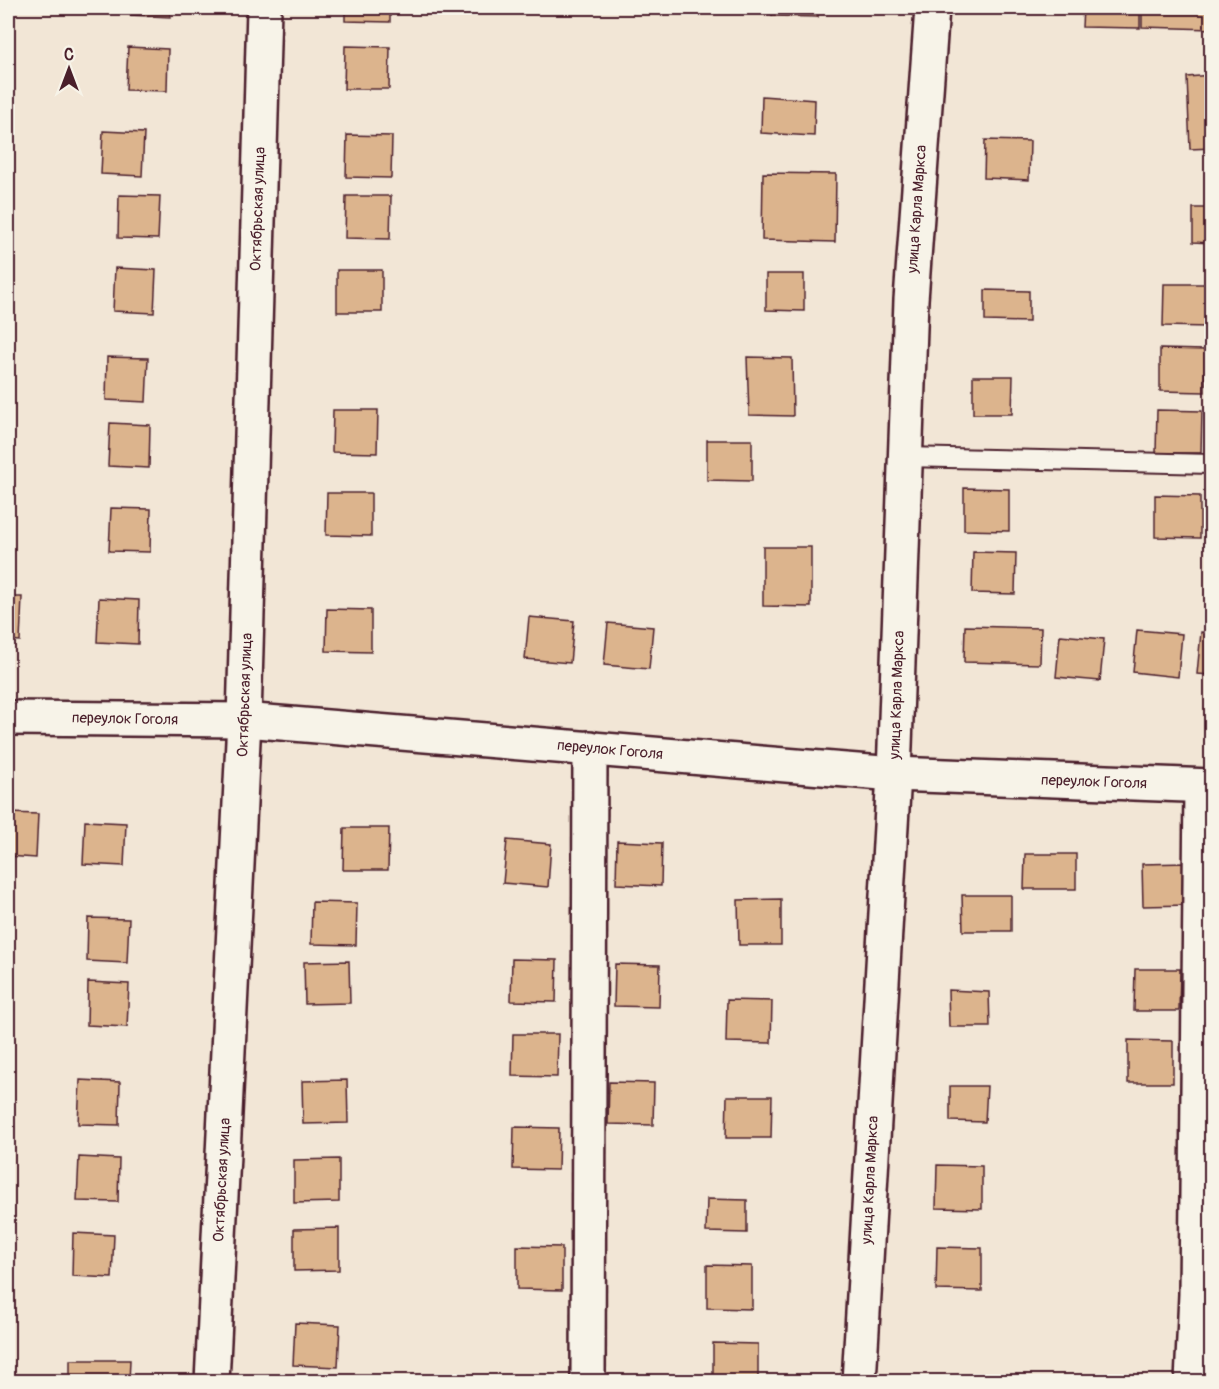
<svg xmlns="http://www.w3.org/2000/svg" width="1219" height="1389" viewBox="0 0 1219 1389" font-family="Pangolin,sans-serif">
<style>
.building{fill:#dcb48d;stroke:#4a1f2b;stroke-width:1.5}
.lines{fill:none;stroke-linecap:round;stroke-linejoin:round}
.lane-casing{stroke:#4a1f2b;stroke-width:22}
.street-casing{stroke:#4a1f2b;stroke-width:38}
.lane{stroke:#f7f3e8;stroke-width:18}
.street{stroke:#f7f3e8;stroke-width:33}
.labels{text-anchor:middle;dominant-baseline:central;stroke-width:5;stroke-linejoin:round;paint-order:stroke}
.street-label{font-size:15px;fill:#4a1f2b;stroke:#f7f3e8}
</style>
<rect width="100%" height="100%" fill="#f2e6d6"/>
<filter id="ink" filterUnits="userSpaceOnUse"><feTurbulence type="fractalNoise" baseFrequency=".0167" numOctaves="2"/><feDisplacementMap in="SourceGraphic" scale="12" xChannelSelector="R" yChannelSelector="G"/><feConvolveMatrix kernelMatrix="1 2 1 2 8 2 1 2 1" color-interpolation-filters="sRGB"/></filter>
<g filter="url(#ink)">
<g class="building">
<path d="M130,8H170V17L130,15Z"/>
<path d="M345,8H390V22L345,21Z"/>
<path d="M772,8H819L818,17L772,16Z"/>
<path d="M1083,8H1140V28L1082,27Z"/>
<path d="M1142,8H1212V29L1142,27Z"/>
<path d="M345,46L390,47L389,89H344Z"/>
<path d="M128,47L168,49L167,91L126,90Z"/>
<path d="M1212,75V148L1190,149L1187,77Z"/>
<path d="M762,96L815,100L814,136L761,133Z"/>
<path d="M103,131L144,133L142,176L101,174Z"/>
<path d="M347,135L392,136L391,178L346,177Z"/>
<path d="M985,140L1030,141L1029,180L984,178Z"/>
<path d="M763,173L836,174L835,242L762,240Z"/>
<path d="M119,195L160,196L158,239L118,238Z"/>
<path d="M346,196H391L390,239L345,238Z"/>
<path d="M1193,208H1212V243L1193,242Z"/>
<path d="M115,268L156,270L154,313L113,311Z"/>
<rect x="337" y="270" width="45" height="42"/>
<path d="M766,274H804V311L766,310Z"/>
<path d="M1164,284H1209L1208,327L1163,326Z"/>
<path d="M985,290L1029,291V322L985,321Z"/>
<path d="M1160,349L1205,350V392L1160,391Z"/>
<path d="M107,357L148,358L146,402L106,400Z"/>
<path d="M747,357L792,358L793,416L749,415Z"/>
<path d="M973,376H1013L1012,414H973Z"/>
<path d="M333,410H378L377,453L332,452Z"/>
<path d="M1157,410L1202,411L1201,453H1156Z"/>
<path d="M110,423L150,425L149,468L108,466Z"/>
<path d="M707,440H752V481L707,480Z"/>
<path d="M964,488L1009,489V531L964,530Z"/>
<path d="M327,493H371V536L326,535Z"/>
<path d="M1155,495L1200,496V538L1155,537Z"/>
<path d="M111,508L151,509L150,552L109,551Z"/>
<path d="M763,547H811V607L763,606Z"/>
<path d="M973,552L1016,553L1015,594L972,593Z"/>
<path d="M8,597H22L20,641L8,640Z"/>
<path d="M99,598L139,600L138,644L97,642Z"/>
<path d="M327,609L371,610V652L326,651Z"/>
<path d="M529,617L574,621L570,663L525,659Z"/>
<path d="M608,623L653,627L649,669L604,665Z"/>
<path d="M965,626L1041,628L1040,664L964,662Z"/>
<path d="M1137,630L1182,634L1178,677L1133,672Z"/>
<path d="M1201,632L1212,633V675L1197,674Z"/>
<path d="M1060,635L1104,639L1100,681L1056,677Z"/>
<path d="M8,813L38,814L36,858L8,856Z"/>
<path d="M85,821L126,823L124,866L83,864Z"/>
<path d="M344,828H389L388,870H343Z"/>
<path d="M507,840L551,844L548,887L503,883Z"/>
<path d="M617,841L662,843L661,886L616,884Z"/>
<path d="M1025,854H1076V889H1024Z"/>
<path d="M1187,863L1188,905L1143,906L1142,864Z"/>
<path d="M962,895H1011V931H963Z"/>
<path d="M781,899V945H739L738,900Z"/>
<path d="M312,902L357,903L356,945L311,944Z"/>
<path d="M88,918L129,919L127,963L87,961Z"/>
<path d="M512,959L557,960L556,1002L511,1001Z"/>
<path d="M349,961L350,1003L305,1004L304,962Z"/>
<path d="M615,964L660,965L659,1007L614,1006Z"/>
<path d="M1135,969H1180L1179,1011H1134Z"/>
<path d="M88,982L129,984L127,1027L87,1025Z"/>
<path d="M948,990L989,992L990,1027H949Z"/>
<path d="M727,1000L772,1001L771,1043L726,1042Z"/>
<path d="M513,1034H558L557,1077L512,1076Z"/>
<path d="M1128,1040L1173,1041V1083H1128Z"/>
<path d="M80,1080L120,1082L119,1125L78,1124Z"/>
<path d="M347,1080L348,1123L303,1124L302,1081Z"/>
<path d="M609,1082L654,1083L653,1125L608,1124Z"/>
<path d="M950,1086H987L985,1122L950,1121Z"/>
<path d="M727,1096H772L771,1138H726Z"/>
<path d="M514,1127L559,1128L558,1170L513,1169Z"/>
<path d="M79,1157L119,1159L118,1202L77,1201Z"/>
<path d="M339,1159V1202L294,1203V1160Z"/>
<path d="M937,1165L982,1166V1209L936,1208Z"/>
<path d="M707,1199L747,1200V1233L706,1232Z"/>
<path d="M339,1228V1270L294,1271V1229Z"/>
<path d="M73,1233L114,1235L112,1278L72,1276Z"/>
<path d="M517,1246L562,1247V1290L517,1289Z"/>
<path d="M937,1247L982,1248V1291L936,1290Z"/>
<path d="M707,1265L752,1266V1309L707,1308Z"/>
<path d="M295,1323L340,1325L338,1367L293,1365Z"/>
<path d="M713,1343L758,1344V1382H713Z"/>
<path d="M70,1360H130L129,1382H70Z"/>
</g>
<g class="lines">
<defs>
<path id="lane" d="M905,457L1212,464"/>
<g id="street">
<path d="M8,718L244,720L894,774L1212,786"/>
<path d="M212,1382L244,720L264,8"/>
<path d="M588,1382L590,748"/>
<path d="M859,1382L894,774L911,300L932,8"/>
<path d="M1192,1382L1196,1294L1201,786"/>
</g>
</defs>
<use href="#lane" class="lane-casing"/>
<use href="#street" class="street-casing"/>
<use href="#lane" class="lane"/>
<use href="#street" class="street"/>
</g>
</g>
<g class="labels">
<g class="street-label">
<text transform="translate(258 209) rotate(-88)">Октябрьская улица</text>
<text transform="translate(917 209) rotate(-86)">улица Карла Маркса</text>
<text transform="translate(245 695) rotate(-88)">Октябрьская улица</text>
<text transform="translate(897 695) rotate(-88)">улица Карла Маркса</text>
<text transform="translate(125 719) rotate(1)">переулок Гоголя</text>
<text transform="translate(610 750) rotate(5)">переулок Гоголя</text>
<text transform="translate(1094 782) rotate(2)">переулок Гоголя</text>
<text transform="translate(222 1180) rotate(-87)">Октябрьская улица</text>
<text transform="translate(870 1180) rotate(-87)">улица Карла Маркса</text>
</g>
</g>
<rect width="1219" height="1389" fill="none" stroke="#f7f3e8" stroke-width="30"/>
<rect x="15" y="15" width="1189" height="1359" fill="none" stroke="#4a1f2b" stroke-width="2" filter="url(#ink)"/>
<g transform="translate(69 69)" stroke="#f7f3e8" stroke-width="4.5" paint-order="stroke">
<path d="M0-4.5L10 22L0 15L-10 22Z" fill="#4a1f2b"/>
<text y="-9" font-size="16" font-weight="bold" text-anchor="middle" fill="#4a1f2b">С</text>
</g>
</svg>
